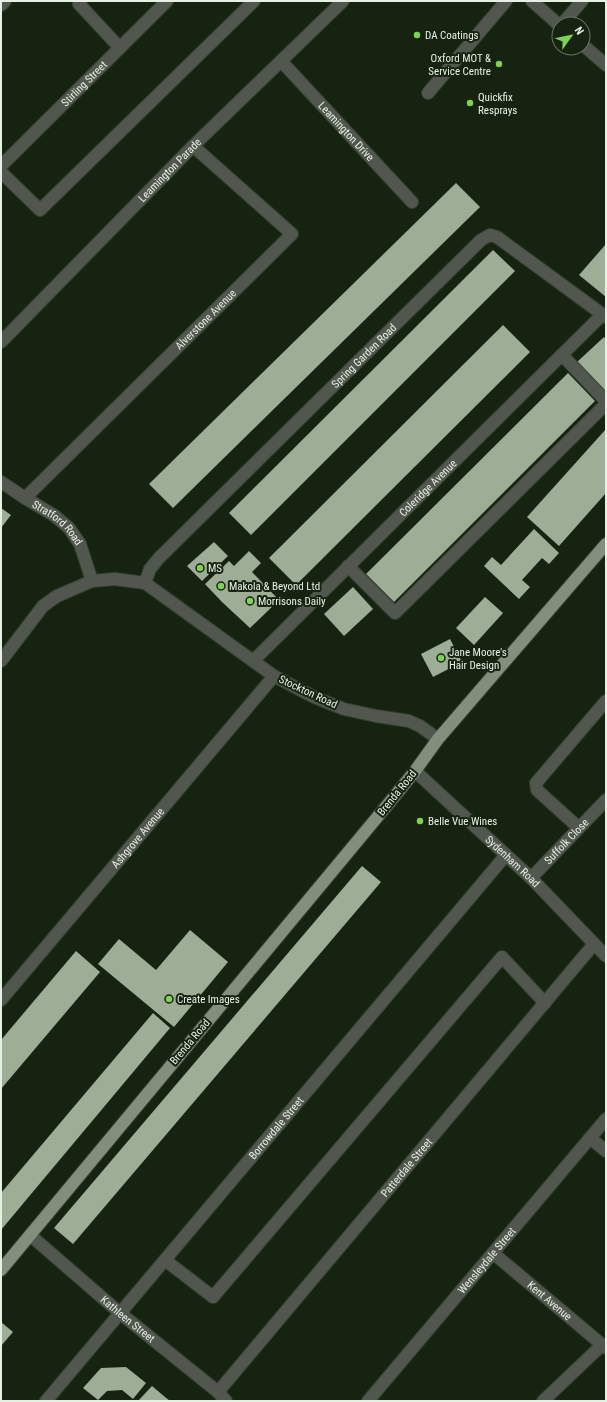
<svg xmlns="http://www.w3.org/2000/svg" width="607" height="1402" viewBox="0 0 607 1402" font-family="'Roboto Condensed',sans-serif">
<style>
.building{fill:#9dad96}
.lines{fill:none;stroke-linecap:round;stroke-linejoin:round}
.minor-casing{stroke:#34402f;stroke-width:14}
.major-casing{stroke:#34402f;stroke-width:14}
.minor{stroke:#51574e;stroke-width:12}
.major{stroke:#828f7d;stroke-width:12}
.poi-dot{fill:#7ed153;stroke:#172311;stroke-width:1.5}
.labels{text-anchor:middle;dominant-baseline:central;stroke-width:4;stroke-linejoin:round;paint-order:stroke}
.poi-label{font-size:11px;fill:#e7f0e4;stroke:#172311;text-anchor:start}
.street-label{font-size:11px;fill:#e7f0e4;stroke:#172311}
</style>
<rect width="100%" height="100%" fill="#172311"/>
<g class="building">
<path d="M456,183L480,207L173,508L149,484Z"/>
<path d="M606,244V297L579,275Z"/>
<path d="M493,250L515,271L251,535L229,513Z"/>
<path d="M503,325L530,352L296,585L269,558Z"/>
<path d="M604,337L606,340V389L604,391L577,362Z"/>
<path d="M568,373L595,401L394,602L366,574Z"/>
<path d="M606,429V493L559,546L527,517Z"/>
<path d="M1,508L11,515L1,528Z"/>
<path d="M534,529L559,553L549,564L542,558L522,580L530,587L519,599L484,566L492,557L501,565Z"/>
<path d="M214,542L228,556L202,581L187,566Z"/>
<path d="M249,551L261,563L243,581L252,572L279,600L250,628L222,602L205,584L229,561L234,566Z"/>
<path d="M353,587L373,609L344,636L324,614Z"/>
<path d="M485,597L503,613L474,645L456,628Z"/>
<path d="M450,639L462,662L433,677L421,654Z"/>
<path d="M362,866L381,882L73,1244L54,1228Z"/>
<path d="M190,930L228,962L174,1027L98,964L119,939L156,970Z"/>
<path d="M76,951L100,972L1,1089V1040Z"/>
<path d="M153,1013L170,1028L1,1230V1193Z"/>
<path d="M1,1322L13,1332L1,1346Z"/>
<path d="M126,1367L146,1383L133,1399L122,1390L107,1391L98,1400L83,1388L101,1368Z"/>
<path d="M152,1386L165,1397L170,1401H138Z"/>
</g>
<g class="lines">
<defs>
<g id="minor">
<path d="M81,1L79,4L120,48"/>
<path d="M532,1L559,25"/>
<path d="M1,5L5,1"/>
<path d="M562,24L582,1"/>
<path d="M583,45L606,65"/>
<path id="s1" d="M281,61L412,202"/>
<path d="M428,93L506,1"/>
<path id="s2" d="M1,166L167,1"/>
<path d="M1,172L40,210L254,1"/>
<path id="s3" d="M1,342L193,146L343,1"/>
<path d="M562,355L606,401"/>
<path id="s4" d="M1,482L25,498L55,516L69,528L80,544L92,581"/>
<path id="s5" d="M25,498L292,234L193,146"/>
<path d="M348,566L395,613L606,404"/>
<path id="s6" d="M145,583L150,569L159,558L481,240L490,235L497,237L606,317"/>
<path d="M1,661L43,606L57,596L92,581L115,579L145,583L274,676L314,697L344,709L376,716L409,721L420,726L438,739"/>
<path id="s7" d="M253,661L602,315"/>
<path id="s8" d="M415,771L531,878L606,956"/>
<path d="M579,828L537,790L536,783L606,701"/>
<path id="s9" d="M531,878L606,800"/>
<path id="s10" d="M1,1000L274,676"/>
<path d="M590,1138L606,1151"/>
<path id="s11" d="M30,1235L120,1313L218,1392L226,1401"/>
<path id="s12" d="M493,1253L606,1348"/>
<path d="M165,1260L213,1297L502,957L545,1003"/>
<path id="s13" d="M218,1392L594,944"/>
<path id="s14" d="M46,1401L506,855"/>
<path id="s15" d="M368,1401L606,1119"/>
<path d="M543,1401L602,1345"/>
</g>
<path id="major" d="M1,1270L389,803L415,771L438,739L606,544"/>
</defs>
<use href="#minor" class="minor-casing"/>
<use href="#major" class="major-casing"/>
<use href="#minor" class="minor"/>
<use href="#major" class="major"/>
</g>
<g class="poi-dot">
<circle cx="417" cy="35" r="4"/>
<circle cx="499" cy="64" r="4"/>
<circle cx="470" cy="103" r="4"/>
<circle cx="200" cy="568" r="4"/>
<circle cx="221" cy="586" r="4"/>
<circle cx="250" cy="601" r="4"/>
<circle cx="441" cy="658" r="4"/>
<circle cx="420" cy="821" r="4"/>
<circle cx="169" cy="999" r="4"/>
</g>
<g class="labels">
<g class="poi-label">
<text x="425" y="35">DA Coatings</text>
<text x="491" y="58" text-anchor="end">Oxford MOT &amp;<tspan x="491" dy="13">Service Centre</tspan></text>
<text x="478" y="97">Quickfix<tspan x="478" dy="13">Resprays</tspan></text>
<text x="208" y="568">MS</text>
<text x="229" y="586">Makola &amp; Beyond Ltd</text>
<text x="258" y="601">Morrisons Daily</text>
<text x="449" y="652">Jane Moore's<tspan x="449" dy="13">Hair Design</tspan></text>
<text x="428" y="821">Belle Vue Wines</text>
<text x="177" y="999">Create Images</text>
</g>
<g class="street-label">
<text stroke="none"><textPath href="#s2" startOffset="117">Stirling Street</textPath></text>
<text stroke="none"><textPath href="#s1" startOffset="96">Leamington Drive</textPath></text>
<text stroke="none"><textPath href="#s3" startOffset="241">Leamington Parade</textPath></text>
<text stroke="none"><textPath href="#s5" startOffset="254">Alverstone Avenue</textPath></text>
<text stroke="none"><textPath href="#s6" startOffset="317">Spring Garden Road</textPath></text>
<text stroke="none"><textPath href="#s7" startOffset="246">Coleridge Avenue</textPath></text>
<text stroke="none"><textPath href="#s4" startOffset="70">Stratford Road</textPath></text>
<text transform="translate(308 692) rotate(25)">Stockton Road</text>
<text transform="translate(397 793) rotate(-51)">Brenda Road</text>
<text stroke="none"><textPath href="#s10" startOffset="212">Ashgrove Avenue</textPath></text>
<text stroke="none"><textPath href="#s9" startOffset="51">Suffolk Close</textPath></text>
<text stroke="none"><textPath href="#s8" startOffset="133">Sydenham Road</textPath></text>
<text transform="translate(190 1042) rotate(-50)">Brenda Road</text>
<text stroke="none"><textPath href="#s14" startOffset="357">Borrowdale Street</textPath></text>
<text stroke="none"><textPath href="#s13" startOffset="293">Patterdale Street</textPath></text>
<text stroke="none"><textPath href="#s15" startOffset="184">Wensleydale Street</textPath></text>
<text stroke="none"><textPath href="#s12" startOffset="74">Kent Avenue</textPath></text>
<text stroke="none"><textPath href="#s11" startOffset="129">Kathleen Street</textPath></text>
</g>
</g>
<rect width="607" height="1402" fill="none" stroke="#e7f0e4" stroke-width="4"/>
<g transform="translate(571 36) rotate(57)"><circle r="19" fill="#172311" stroke="#6a7565"/>
<path d="M0-3L7 15L0 10L-7 15Z" fill="#7ed153"/>
<text y="-6" font-size="11" font-weight="bold" text-anchor="middle" fill="#e7f0e4">N</text>
</g>
</svg>
